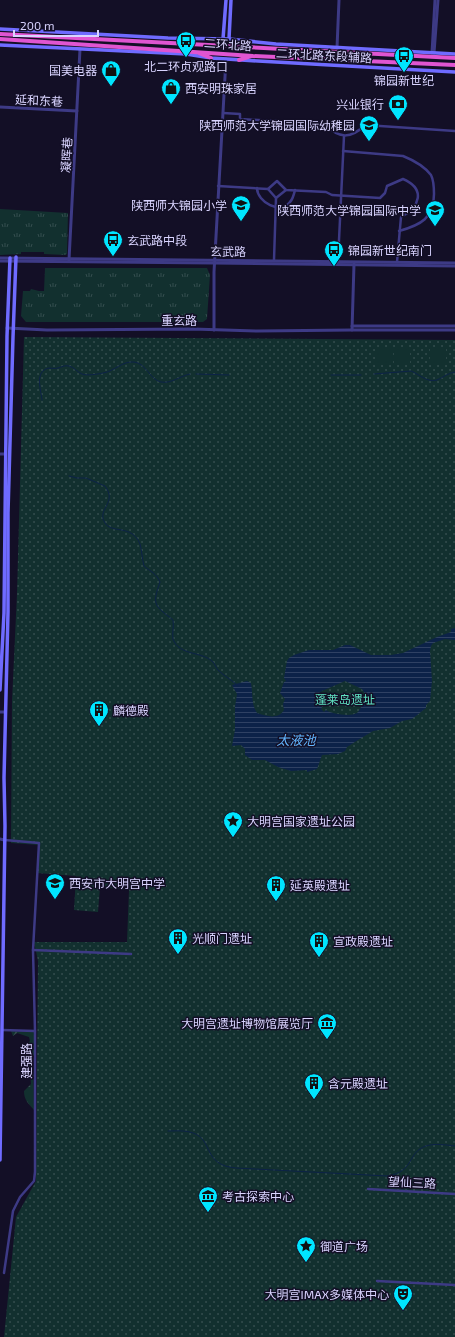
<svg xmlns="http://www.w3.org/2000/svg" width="455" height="1337" viewBox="0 0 455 1337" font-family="'Exo 2','Noto Sans SC',sans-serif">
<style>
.grass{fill:url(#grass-tufts)}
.forest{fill:url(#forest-firs)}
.park{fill:url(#park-dots)}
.pitch{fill:#12302f}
.water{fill:url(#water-rules);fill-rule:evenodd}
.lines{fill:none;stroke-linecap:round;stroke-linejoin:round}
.stream{stroke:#0c2248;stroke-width:1}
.minor{stroke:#3d3a85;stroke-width:2.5}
.tertiary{stroke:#3d3a85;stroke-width:3}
.secondary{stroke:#6f6bff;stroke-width:3.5}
.trunk{stroke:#e055d1;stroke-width:4}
.labels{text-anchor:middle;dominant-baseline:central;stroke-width:3;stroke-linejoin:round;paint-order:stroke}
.street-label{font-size:12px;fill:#d9d4ff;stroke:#130f26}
.poi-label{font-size:12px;fill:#d9d4ff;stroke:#130f26;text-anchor:start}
.park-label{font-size:12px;fill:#5fe0c0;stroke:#130f26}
.water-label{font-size:13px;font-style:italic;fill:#62b6ff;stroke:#130f26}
</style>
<defs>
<pattern id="grass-tufts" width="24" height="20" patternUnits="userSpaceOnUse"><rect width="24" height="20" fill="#12302f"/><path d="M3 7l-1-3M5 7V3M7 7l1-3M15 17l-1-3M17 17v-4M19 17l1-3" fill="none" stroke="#344d4e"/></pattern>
<pattern id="forest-firs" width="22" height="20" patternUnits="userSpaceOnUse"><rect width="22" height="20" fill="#12302f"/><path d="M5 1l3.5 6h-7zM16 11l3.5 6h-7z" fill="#344d4e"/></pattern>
<pattern id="park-dots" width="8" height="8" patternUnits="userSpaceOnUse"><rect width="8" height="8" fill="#12302f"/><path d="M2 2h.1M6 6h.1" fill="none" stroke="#344d4e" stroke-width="1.8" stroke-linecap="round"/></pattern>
<pattern id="water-rules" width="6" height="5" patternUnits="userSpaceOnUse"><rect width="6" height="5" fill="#0c2248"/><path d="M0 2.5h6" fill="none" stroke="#2f4163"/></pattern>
</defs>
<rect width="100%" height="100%" fill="#130f26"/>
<g class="grass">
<path d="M0,209L68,213L67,254L65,255L44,254V252H21V254L0,255Z"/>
<path d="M45,268H207L210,275L207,319L203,322H26L21,316L23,291H30L31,289L39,291H44Z"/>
</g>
<g class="forest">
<path d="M11,1031L34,1032V1056H31C28,1050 25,1047 30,1041L29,1037L17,1033L13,1036Z"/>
<path d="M33,1058L34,1110C28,1103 24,1100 24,1091L31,1084L30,1071L27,1063Z"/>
</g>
<path class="park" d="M24,337L455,340V1337H4L16,1217L36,1181L38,961L34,942H127L129,890L100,887L98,912L74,910L76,876L37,873L39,845L11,843L12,701L17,594Z"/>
<g class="pitch">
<rect x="376" y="349" width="15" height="15"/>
<rect x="394" y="349" width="16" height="15"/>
<rect x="430" y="349" width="16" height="14"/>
</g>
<path class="water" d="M455,628V640L445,639L433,643L431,646L430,651L432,681L430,701L426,705V708L412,719L402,721L390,728L373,731L358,740L347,747L345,751L338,754L322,755L317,769L307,772V770L291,771L278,767L265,760H252L245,755V749L241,745L232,746L235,730V707L237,694L232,685L247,681L251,683C253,694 251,704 257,713C266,716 278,720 284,710L283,704L285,699L280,693L284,682L286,681L284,678L287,661L289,658L294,655L309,650H333L345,645H350L371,655H391L403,653L437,637L451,632V629ZM345,681L362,689L366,696C364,700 360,711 357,713C350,717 332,714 326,710L324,712L321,709L322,707L319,693L322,691Z"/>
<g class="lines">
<g class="stream">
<path d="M196,374L229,375"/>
<path d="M374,374L411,371C419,374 427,383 437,380C444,377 448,373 455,372"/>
<path d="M331,375H361"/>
<path d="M42,400C41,390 34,371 49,368C51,368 55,369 58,368C62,367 64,365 69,366C74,367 77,372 82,374C87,376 98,374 103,373C115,371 122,361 134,362C146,363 150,380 161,382C171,384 180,376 190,374"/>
<path d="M69,476L77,478H86L105,486C118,503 96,509 105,523C112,534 132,524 140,544C142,551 142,559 144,566C150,571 157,574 160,582C152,605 154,605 173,620C174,626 172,634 173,639C179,656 202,651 213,662C215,664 216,668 218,670C223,675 230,679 236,684"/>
<path d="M168,1131C176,1131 185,1130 193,1133C214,1140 202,1165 236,1168L387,1176C415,1172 407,1152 426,1146C435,1143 446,1145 455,1146"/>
</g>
<g class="minor">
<path d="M223,113L240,114V119L326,124C338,139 351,139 365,125L455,131"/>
<path d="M343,151L403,156C413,160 424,166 431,175C434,181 434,187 434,194C434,218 421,225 399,231"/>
<path d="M218,186L268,189L277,181L286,190L326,192L332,195L380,198L385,193L387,186L403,179C426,189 420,207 401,217L397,262"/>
<path d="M257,188C257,202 281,215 290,202C293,199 294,194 295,190"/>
<path d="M268,189L276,198L274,260"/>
<path d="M276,198L286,190"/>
<path d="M338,261L344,136"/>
<path d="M33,950L131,954"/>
<path d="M2,1030L35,1031"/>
<path d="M368,1189L455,1194"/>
<path d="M4,1273L13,1211L20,1197L34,1181L35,1172V1031L33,950L39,843L5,840"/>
<path d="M377,1281L455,1285"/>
</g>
<g class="tertiary">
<path d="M337,48L339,0"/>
<path d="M432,53L435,0"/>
<path d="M434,53L438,0"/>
<path d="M0,107L77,111"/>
<path d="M0,258L455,263"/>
<path d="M69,260L80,49"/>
<path d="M0,261L214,263L455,266"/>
<path d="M354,264L352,330H455"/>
<path d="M352,326H455"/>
<path d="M7,328L47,330L193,329L257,331L352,330"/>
<path d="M214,330V272L226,59"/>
<path d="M0,454H4"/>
<path d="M0,712H5"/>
<path d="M0,839L4,840"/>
</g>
<g class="secondary">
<path d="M0,29L168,38L229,39L276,44L455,54"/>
<path d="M223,39L226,0"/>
<path d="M229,39L231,0"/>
<path d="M178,42L194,40"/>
<path d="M0,45L186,54L211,58L258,61L455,72"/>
<path d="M0,690L4,613L7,336L10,258"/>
<path d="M0,1160L5,826L4,778L8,612V513L13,337L16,257"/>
</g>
<g class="trunk">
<path d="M0,34L455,58"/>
<path d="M0,39L253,56L455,65"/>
<path d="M199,53L211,58"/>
<path d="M239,60L251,56"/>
</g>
</g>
<defs>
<symbol id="bus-pin" viewBox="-11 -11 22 30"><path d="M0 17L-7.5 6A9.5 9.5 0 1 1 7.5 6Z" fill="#00e5ff" stroke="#130f26"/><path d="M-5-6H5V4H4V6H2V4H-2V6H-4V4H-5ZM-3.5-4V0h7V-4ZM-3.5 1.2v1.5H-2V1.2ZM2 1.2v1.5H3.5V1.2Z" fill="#111"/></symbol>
<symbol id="shop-pin" viewBox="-11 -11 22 30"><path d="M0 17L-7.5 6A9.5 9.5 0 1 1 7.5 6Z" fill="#00e5ff" stroke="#130f26"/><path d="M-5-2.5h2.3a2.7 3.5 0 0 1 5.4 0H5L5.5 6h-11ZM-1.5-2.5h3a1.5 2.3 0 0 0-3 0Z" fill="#111"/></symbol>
<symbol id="bank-pin" viewBox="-11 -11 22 30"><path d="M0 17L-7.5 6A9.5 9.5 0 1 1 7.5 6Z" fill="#00e5ff" stroke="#130f26"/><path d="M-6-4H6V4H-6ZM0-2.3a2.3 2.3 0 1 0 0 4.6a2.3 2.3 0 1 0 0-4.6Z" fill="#111"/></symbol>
<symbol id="school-pin" viewBox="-11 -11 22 30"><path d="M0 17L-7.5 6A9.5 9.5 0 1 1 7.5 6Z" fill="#00e5ff" stroke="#130f26"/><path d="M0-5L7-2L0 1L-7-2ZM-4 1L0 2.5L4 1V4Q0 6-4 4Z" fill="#111"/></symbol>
<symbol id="building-pin" viewBox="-11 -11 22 30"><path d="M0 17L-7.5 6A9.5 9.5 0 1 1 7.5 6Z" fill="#00e5ff" stroke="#130f26"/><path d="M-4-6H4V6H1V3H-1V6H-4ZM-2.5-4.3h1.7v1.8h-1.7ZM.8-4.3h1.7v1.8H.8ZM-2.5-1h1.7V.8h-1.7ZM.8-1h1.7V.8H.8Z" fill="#111"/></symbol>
<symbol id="sight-pin" viewBox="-11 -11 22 30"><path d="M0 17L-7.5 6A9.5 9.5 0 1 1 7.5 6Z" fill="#00e5ff" stroke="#130f26"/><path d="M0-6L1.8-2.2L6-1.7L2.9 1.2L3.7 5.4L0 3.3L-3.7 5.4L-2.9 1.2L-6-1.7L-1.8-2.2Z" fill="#111"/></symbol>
<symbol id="museum-pin" viewBox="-11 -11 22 30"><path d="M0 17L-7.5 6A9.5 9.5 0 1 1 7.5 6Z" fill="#00e5ff" stroke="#130f26"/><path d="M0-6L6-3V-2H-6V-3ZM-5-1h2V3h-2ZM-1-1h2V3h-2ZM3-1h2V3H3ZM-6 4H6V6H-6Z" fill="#111"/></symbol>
<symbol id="theatre-pin" viewBox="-11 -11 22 30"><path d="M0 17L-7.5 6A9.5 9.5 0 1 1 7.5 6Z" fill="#00e5ff" stroke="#130f26"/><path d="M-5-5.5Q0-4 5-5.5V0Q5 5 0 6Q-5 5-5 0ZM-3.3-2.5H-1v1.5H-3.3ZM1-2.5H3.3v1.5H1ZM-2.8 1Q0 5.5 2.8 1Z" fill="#111"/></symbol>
</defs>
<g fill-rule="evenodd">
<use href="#bus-pin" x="175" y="30" width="22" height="30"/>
<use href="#bus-pin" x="393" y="45" width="22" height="30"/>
<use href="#shop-pin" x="100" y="59" width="22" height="30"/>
<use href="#shop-pin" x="160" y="77" width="22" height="30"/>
<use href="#bank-pin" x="387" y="93" width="22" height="30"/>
<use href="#school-pin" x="358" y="114" width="22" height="30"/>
<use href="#school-pin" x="230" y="194" width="22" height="30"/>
<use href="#school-pin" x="424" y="199" width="22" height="30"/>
<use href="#bus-pin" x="102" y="229" width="22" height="30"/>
<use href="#bus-pin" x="323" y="239" width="22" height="30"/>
<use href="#building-pin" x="88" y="699" width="22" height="30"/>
<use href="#sight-pin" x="222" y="810" width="22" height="30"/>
<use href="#school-pin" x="44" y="872" width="22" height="30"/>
<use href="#building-pin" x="265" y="874" width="22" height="30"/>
<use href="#building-pin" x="167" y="927" width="22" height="30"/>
<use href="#building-pin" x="308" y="930" width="22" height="30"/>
<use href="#museum-pin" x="316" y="1012" width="22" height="30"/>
<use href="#building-pin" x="303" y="1072" width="22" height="30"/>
<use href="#museum-pin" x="197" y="1185" width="22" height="30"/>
<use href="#sight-pin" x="295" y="1235" width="22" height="30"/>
<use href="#theatre-pin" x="392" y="1283" width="22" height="30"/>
</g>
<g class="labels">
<g class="street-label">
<text transform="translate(228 44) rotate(4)">二环北路</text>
<text transform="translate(324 55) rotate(3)">二环北路东段辅路</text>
<text transform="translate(39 100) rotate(3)">延和东巷</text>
<text transform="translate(66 155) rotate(-87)">凝晖巷</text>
<text transform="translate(228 251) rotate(1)">玄武路</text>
<text x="179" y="320">重玄路</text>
<text transform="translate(26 1061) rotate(-90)">建强路</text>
<text transform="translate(412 1182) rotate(3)">望仙三路</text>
</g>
<g class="poi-label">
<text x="186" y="66" text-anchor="middle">北二环贞观路口</text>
<text x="97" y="70" text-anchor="end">国美电器</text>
<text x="404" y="80" text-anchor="middle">锦园新世纪</text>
<text x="185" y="88">西安明珠家居</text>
<text x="384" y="104" text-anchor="end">兴业银行</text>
<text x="355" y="125" text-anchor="end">陕西师范大学锦园国际幼稚园</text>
<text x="227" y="205" text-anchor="end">陕西师大锦园小学</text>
<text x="421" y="210" text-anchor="end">陕西师范大学锦园国际中学</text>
<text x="127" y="240">玄武路中段</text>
<text x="348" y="250">锦园新世纪南门</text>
<text x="113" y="710">麟德殿</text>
<text x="247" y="821">大明宫国家遗址公园</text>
<text x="69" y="883">西安市大明宫中学</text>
<text x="290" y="885">延英殿遗址</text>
<text x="192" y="938">光顺门遗址</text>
<text x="333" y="941">宣政殿遗址</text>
<text x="313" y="1023" text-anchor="end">大明宫遗址博物馆展览厅</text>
<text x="328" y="1083">含元殿遗址</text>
<text x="222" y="1196">考古探索中心</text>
<text x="320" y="1246">御道广场</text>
<text x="389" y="1294" text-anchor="end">大明宫IMAX多媒体中心</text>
</g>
<g class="park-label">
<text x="345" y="699">蓬莱岛遗址</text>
</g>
<g class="water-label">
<text x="296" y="740">太液池</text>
</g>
</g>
<path d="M14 30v6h84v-6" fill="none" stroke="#d9d4ff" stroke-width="2"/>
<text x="20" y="30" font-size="12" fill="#d9d4ff" stroke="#130f26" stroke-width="3" paint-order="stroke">200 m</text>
</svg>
